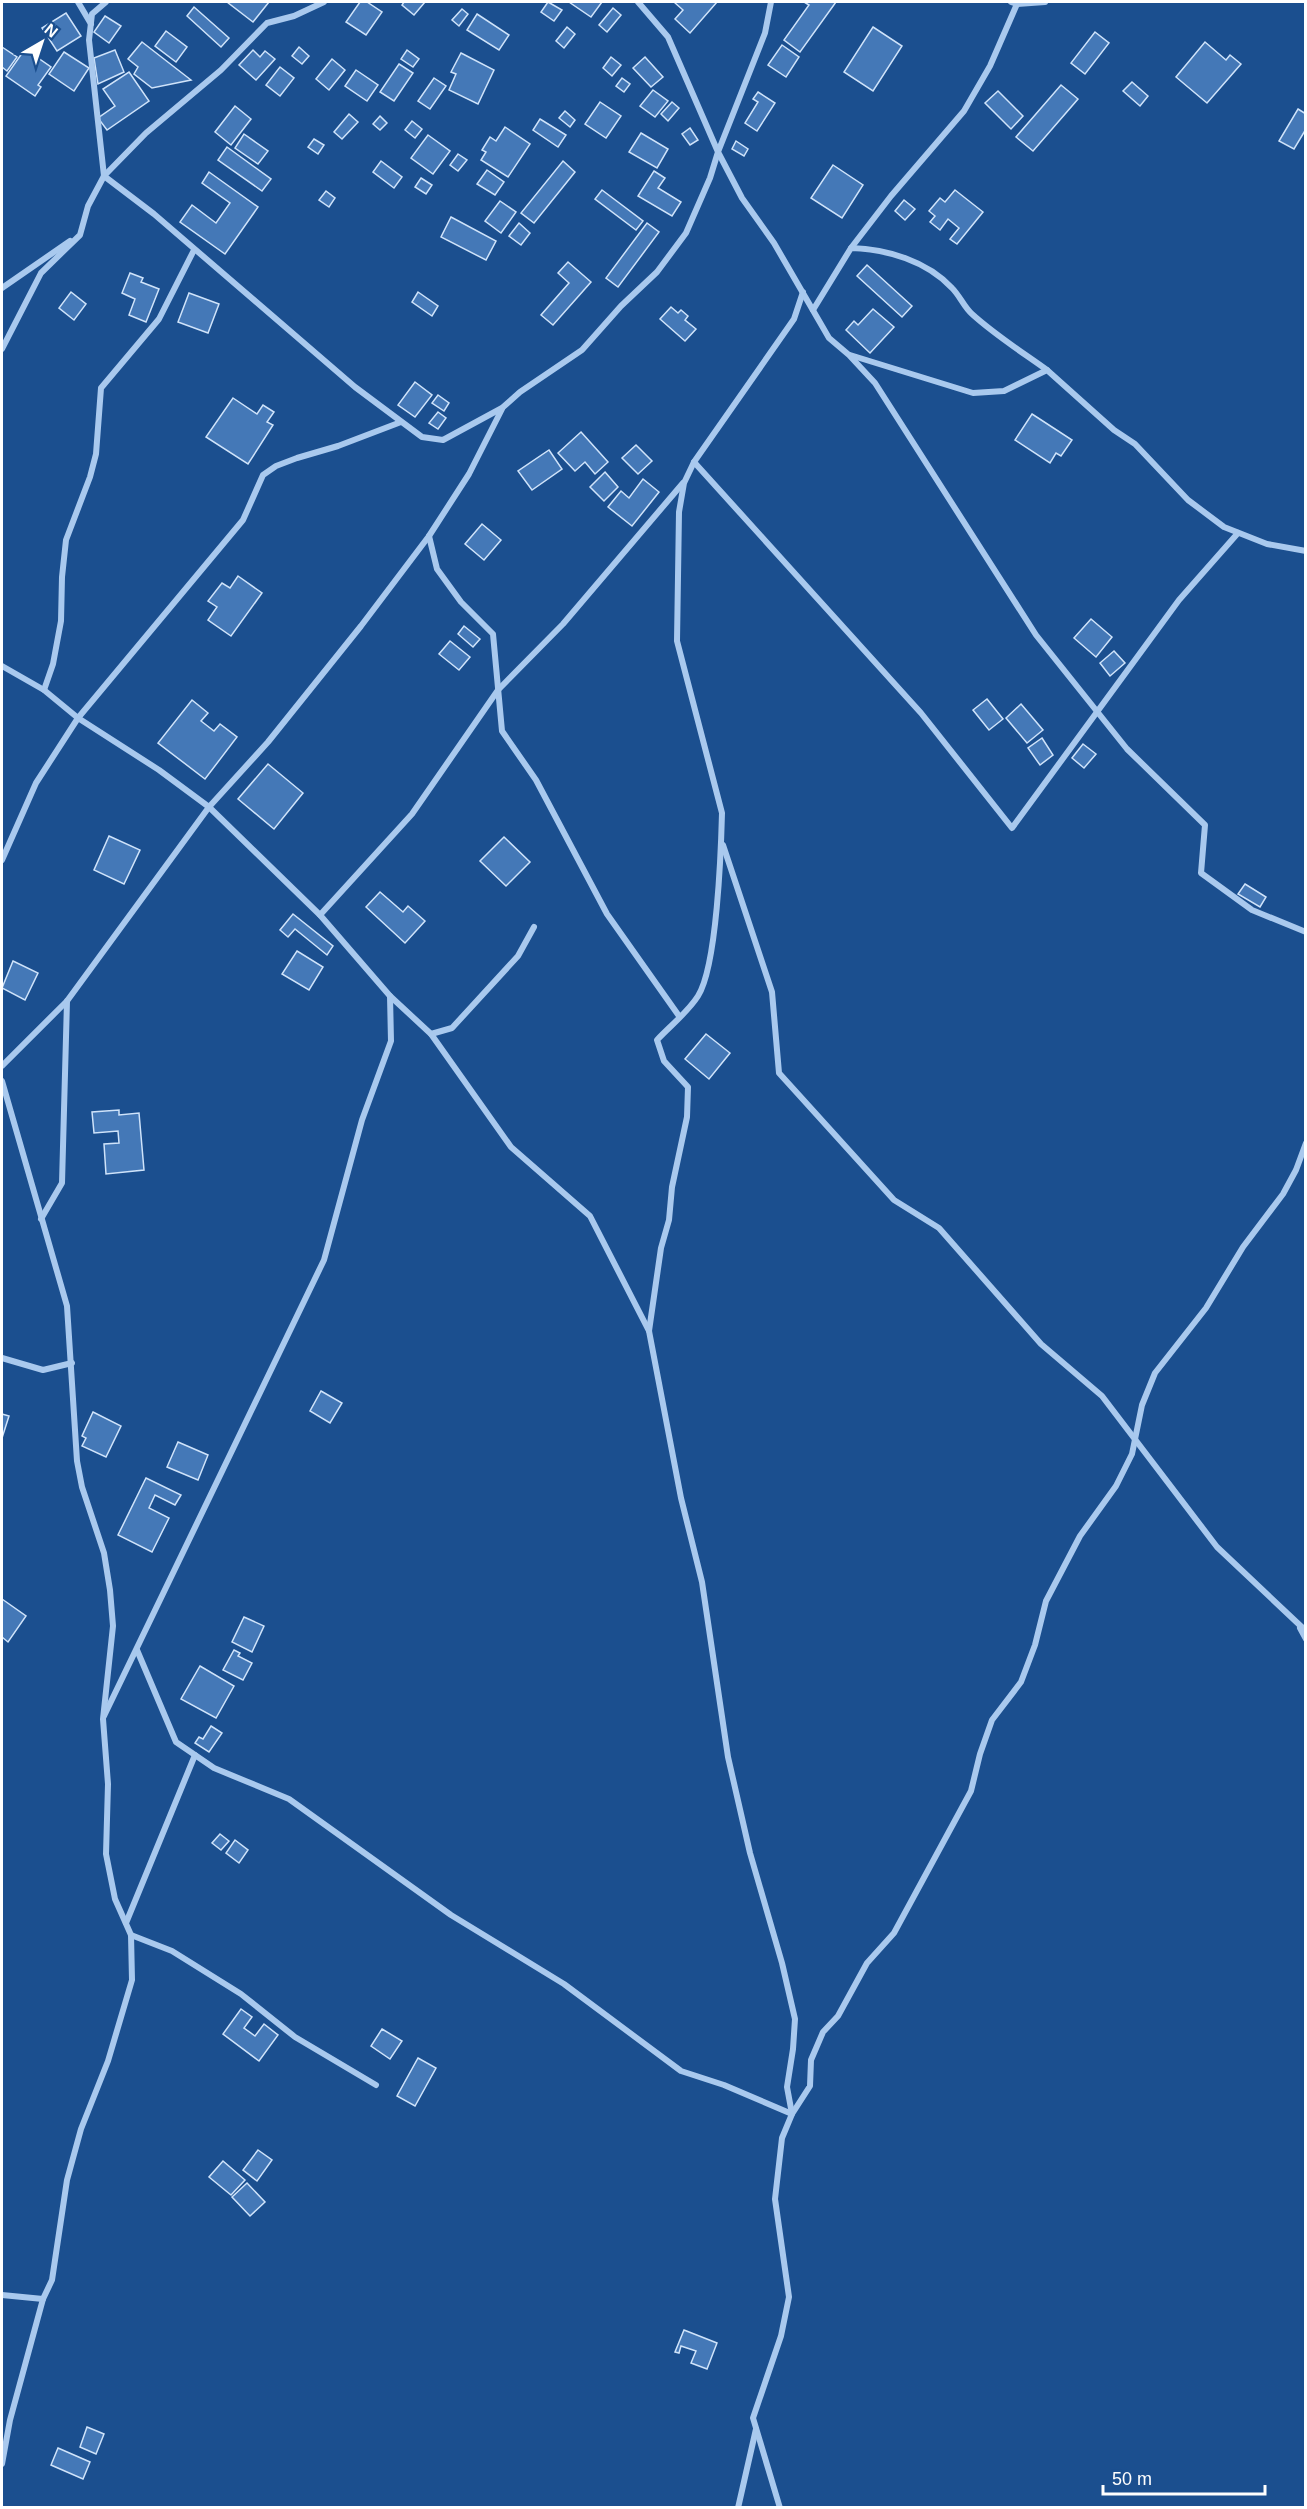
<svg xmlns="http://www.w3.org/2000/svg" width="1307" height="2509" viewBox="0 0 1307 2509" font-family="Helvetica,sans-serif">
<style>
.building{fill:#4478b7;stroke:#cfe3fa;stroke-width:1.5}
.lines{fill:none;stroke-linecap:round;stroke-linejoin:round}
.street{stroke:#a9c9ee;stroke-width:6}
</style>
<rect width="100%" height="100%" fill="#1b4f8f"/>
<g class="building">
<path d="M227,2H269L253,22Z"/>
<path d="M360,2H367L382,12L366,35L346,22Z"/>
<path d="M404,2H425L414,15L402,5Z"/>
<path d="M548,2L562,10L554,21L541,12Z"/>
<path d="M569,2H602L591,17Z"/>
<path d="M674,2H717L690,33L675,19L683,10Z"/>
<path d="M804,2H836L800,52L784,40L809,5Z"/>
<path d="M194,7L229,38L221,47L187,16Z"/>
<path d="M613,8L621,15L607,32L599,25Z"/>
<path d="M462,9L468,14L459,26L452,20Z"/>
<path d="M66,13L81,36L57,51L42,28Z"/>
<path d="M477,14L509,35L499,50L467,30Z"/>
<path d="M105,16L121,26L109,43L94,32Z"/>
<path d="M567,27L575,34L564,48L556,41Z"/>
<path d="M873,27L902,46L873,91L844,72Z"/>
<path d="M166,31L187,47L176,62L155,46Z"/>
<path d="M1095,32L1109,43L1085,74L1071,63Z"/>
<path d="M142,42L191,80L152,88L134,74L138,67L128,59Z"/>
<path d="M1205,42L1226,60L1230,55L1241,64L1207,103L1176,77Z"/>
<path d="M782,45L799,57L786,77L768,65Z"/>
<path d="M2,47L17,57L7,71L2,67Z"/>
<path d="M299,47L309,56L302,64L292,56Z"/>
<path d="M25,49L51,67L38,85L41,87L35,96L6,76Z"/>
<path d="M115,50L124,72L98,84L94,58Z"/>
<path d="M253,50L260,57L265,51L275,59L256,80L239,65Z"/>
<path d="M407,50L419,59L413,67L401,59Z"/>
<path d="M64,52L89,68L74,91L49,74Z"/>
<path d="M461,53L494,70L478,104L449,90L456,74L451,72Z"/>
<path d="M611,57L621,65L612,76L603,68Z"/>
<path d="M645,57L663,77L651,87L633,68Z"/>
<path d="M332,59L345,70L329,90L316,79Z"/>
<path d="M399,64L413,73L394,101L380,92Z"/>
<path d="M280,67L294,78L280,96L266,85Z"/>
<path d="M356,70L378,85L367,101L345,86Z"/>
<path d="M129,72L149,101L107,130L98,118L115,106L103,89Z"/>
<path d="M434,78L446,86L430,109L418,101Z"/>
<path d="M622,78L630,84L624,92L616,86Z"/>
<path d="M1132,82L1148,96L1140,106L1123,91Z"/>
<path d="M1061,85L1078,99L1033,151L1016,137Z"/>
<path d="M653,90L668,101L655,117L640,106Z"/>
<path d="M998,91L1023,116L1011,129L985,103Z"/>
<path d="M758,92L775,103L757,131L745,123L758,102L753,99Z"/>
<path d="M600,102L621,116L606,138L585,124Z"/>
<path d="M672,102L679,108L668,121L661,114Z"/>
<path d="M235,106L251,119L231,145L215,132Z"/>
<path d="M1298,109L1306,114V129L1294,149L1279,141Z"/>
<path d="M565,111L575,120L570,127L559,118Z"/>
<path d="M349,114L358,122L342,139L334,132Z"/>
<path d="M380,116L387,123L380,130L373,124Z"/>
<path d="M540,119L566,135L558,147L533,130Z"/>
<path d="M412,121L422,129L415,138L405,130Z"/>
<path d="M505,127L530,144L508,177L481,160L486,152L482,150L490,137L496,141Z"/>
<path d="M690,128L698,140L690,145L682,134Z"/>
<path d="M641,133L668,149L657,168L629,152Z"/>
<path d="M244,134L268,151L258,164L235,148Z"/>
<path d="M428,135L450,151L433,174L411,158Z"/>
<path d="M314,139L324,145L318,154L308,147Z"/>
<path d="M736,141L748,149L744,156L732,149Z"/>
<path d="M227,147L271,179L262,191L218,160Z"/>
<path d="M458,154L467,160L458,171L450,165Z"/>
<path d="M381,161L402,177L394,188L373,172Z"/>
<path d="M563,161L575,172L534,223L521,213Z"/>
<path d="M833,165L863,185L842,218L811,198Z"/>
<path d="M487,170L504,182L495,195L477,184Z"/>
<path d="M654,171L665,178L658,188L681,202L672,216L638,196Z"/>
<path d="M209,172L258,207L225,254L180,222L192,205L216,223L230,203L202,183Z"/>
<path d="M421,178L432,185L426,194L415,187Z"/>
<path d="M602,190L643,221L636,230L595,199Z"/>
<path d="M955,190L983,212L957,244L950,239L959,228L948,219L940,230L930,222L935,216L929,211L940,198L945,202Z"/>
<path d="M326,191L335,198L329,207L319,200Z"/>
<path d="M904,200L915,209L905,220L895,211Z"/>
<path d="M500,201L516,212L501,233L485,221Z"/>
<path d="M451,217L496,241L486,260L441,237Z"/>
<path d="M519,223L530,233L521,245L509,236Z"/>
<path d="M647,223L659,232L618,287L606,278Z"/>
<path d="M568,262L591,282L553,325L541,315L569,283L558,273Z"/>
<path d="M867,265L912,306L902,317L857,276Z"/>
<path d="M130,273L143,278L141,282L159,289L146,322L129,315L135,299L122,293Z"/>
<path d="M71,292L86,304L74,320L59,308Z"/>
<path d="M418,292L438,306L432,316L412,302Z"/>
<path d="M189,293L219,304L208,333L178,322Z"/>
<path d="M671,307L678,313L681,310L688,316L685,320L696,329L685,341L660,319Z"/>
<path d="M873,309L894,327L870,353L846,330L854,321L858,325Z"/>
<path d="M415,382L432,395L415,417L398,405Z"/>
<path d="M438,395L449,403L444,411L432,403Z"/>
<path d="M233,398L257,414L263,405L274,412L267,422L273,425L248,464L206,437Z"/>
<path d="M438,412L446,418L438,429L429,423Z"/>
<path d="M1032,414L1072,440L1061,456L1056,453L1050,463L1015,440Z"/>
<path d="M581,432L608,462L595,474L585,462L575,471L558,453Z"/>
<path d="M636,445L652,461L638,474L622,458Z"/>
<path d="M549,450L562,469L532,490L518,471Z"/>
<path d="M605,472L618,487L604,501L590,487Z"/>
<path d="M643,479L659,492L632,526L608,507L621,491L629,498Z"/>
<path d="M482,524L501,540L484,560L465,544Z"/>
<path d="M238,576L262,593L231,636L208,620L217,607L208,601L222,583L230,588Z"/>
<path d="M1091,619L1112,637L1096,657L1074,638Z"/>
<path d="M464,626L480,639L473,647L458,634Z"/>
<path d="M450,641L470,657L459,670L439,654Z"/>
<path d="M1114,651L1125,663L1110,676L1100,663Z"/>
<path d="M987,699L1003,719L989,730L973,710Z"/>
<path d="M192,700L208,713L201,721L214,731L220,724L237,737L205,779L158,743Z"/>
<path d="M1021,704L1043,730L1027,743L1006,718Z"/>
<path d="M1042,738L1053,755L1040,765L1028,748Z"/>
<path d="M1083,744L1096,754L1084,768L1072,758Z"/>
<path d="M268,764L303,793L274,829L238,799Z"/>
<path d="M109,836L140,850L124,884L94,870Z"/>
<path d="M504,837L530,862L506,886L480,861Z"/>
<path d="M1245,884L1266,897L1260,907L1238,894Z"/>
<path d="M380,892L403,912L408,906L425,921L405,943L366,907Z"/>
<path d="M293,914L333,946L327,955L295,929L288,937L280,930Z"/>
<path d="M297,951L323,967L309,990L282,974Z"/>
<path d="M13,961L38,973L25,1000L2,988Z"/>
<path d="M706,1034L730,1053L709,1079L685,1059Z"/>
<path d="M119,1110V1115L139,1113L144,1170L106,1174L104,1144L119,1143L118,1131L94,1133L92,1112Z"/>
<path d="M321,1391L342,1403L330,1423L310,1411Z"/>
<path d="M93,1412L121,1426L106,1457L82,1446L86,1438L82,1436Z"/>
<path d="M2,1414L9,1416L2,1438Z"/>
<path d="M178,1442L208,1455L198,1480L167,1467Z"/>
<path d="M146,1478L181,1495L175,1505L155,1495L149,1508L169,1518L152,1552L118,1535Z"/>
<path d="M2,1599L26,1616L8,1642L2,1637Z"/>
<path d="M244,1617L264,1626L252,1652L232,1642Z"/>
<path d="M234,1650L240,1653L238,1656L252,1663L243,1680L223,1670Z"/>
<path d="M200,1666L234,1686L216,1718L181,1699Z"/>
<path d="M211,1726L222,1733L209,1752L195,1743L199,1737L203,1739Z"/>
<path d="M220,1834L229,1841L221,1850L212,1843Z"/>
<path d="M235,1840L248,1850L239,1863L226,1853Z"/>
<path d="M241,2009L252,2017L244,2028L255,2036L264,2024L278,2035L259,2061L223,2034Z"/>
<path d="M382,2029L402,2041L390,2059L371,2046Z"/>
<path d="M418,2058L436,2068L415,2106L397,2096Z"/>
<path d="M258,2150L272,2160L257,2181L243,2170Z"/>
<path d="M223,2161L245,2180L231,2195L209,2177Z"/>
<path d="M247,2183L265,2202L250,2216L232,2197Z"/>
<path d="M684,2330L717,2343L707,2369L691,2363L696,2351L681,2346L679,2353L675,2352Z"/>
<path d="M87,2427L104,2434L96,2454L80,2447Z"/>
<path d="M58,2448L90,2462L83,2479L51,2465Z"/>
</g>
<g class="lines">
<g class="street">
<path d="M78,2L91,24"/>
<path d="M324,2L294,16L267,23L221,70L146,133L104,176L154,214L355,387L422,437L443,440L502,408L520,392L582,350L621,306L657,272L686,233L710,178L718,152L668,37L638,2"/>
<path d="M771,2L765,33L718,152L742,198L774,243L829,338L849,355L875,383L1036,635L1127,749L1205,825L1201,873L1252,910L1306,932"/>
<path d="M1011,2L1017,4L1045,2"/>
<path d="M851,248L891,196L964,111L990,66L1017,4"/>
<path d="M2,288L70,241"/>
<path d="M813,310L851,248C887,249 927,261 952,288C960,296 964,307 972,314C995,335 1022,352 1047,370"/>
<path d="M2,349L41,273L80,235L88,206L104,176L89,40L92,14L106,2"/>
<path d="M850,355L973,393L1004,391L1047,370L1114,430L1135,444L1188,500L1224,527L1267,544L1306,551"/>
<path d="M694,462L921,713L1012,828L1179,600L1238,533"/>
<path d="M429,536L437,569L461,602L493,634L502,731L536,780L607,914L679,1016"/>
<path d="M2,666L44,690L78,718L159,770L209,807L320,915L390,996L391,1041L362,1120L324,1260L104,1716"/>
<path d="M44,690L53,664L61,621L62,577L66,540L90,477L96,454L101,388L159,319L194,250"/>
<path d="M723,845L772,992L779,1073L894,1200L939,1228L1041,1344L1102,1396L1217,1547L1306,1631"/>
<path d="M2,860L36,783L78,718L243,520L263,475L276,466L297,458L338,446L401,422"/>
<path d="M320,915L412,814L498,690L563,624L683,483"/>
<path d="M390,996L431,1034L511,1147L590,1216L649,1331"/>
<path d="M431,1034L452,1028L518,956L534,927"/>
<path d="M2,1066L67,1001L209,807L268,742L361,626L429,536L469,474L502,409"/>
<path d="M2,1081L67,1306L77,1461L82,1487L104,1553L110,1590L113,1626L103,1719L108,1784L106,1854L115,1899L131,1935L132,1980L108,2061L81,2129L67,2180L52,2280L43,2299L10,2420L2,2464"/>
<path d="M41,1219L62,1183L67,1001"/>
<path d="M2,1358L43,1370L72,1363"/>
<path d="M1300,1628L1306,1639"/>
<path d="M137,1650L176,1742L214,1768L289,1799L451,1915L564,1984L681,2071L724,2085L792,2114L810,2086L811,2060L823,2032L838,2016L867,1963L894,1933L971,1791L980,1754L992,1720L1021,1682L1035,1645L1046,1601L1080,1536L1116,1486L1132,1454L1142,1405L1155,1373L1206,1308L1243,1247L1283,1194L1296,1170L1306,1143"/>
<path d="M126,1923L195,1755"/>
<path d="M131,1935L172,1951L241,1994L295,2037L376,2085"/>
<path d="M2,2295L43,2299"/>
<path d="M738,2508L756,2429"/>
<path d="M780,2508L753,2418L781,2336L789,2297L775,2199L782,2138L792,2114L787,2087L793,2049L795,2019L782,1963L750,1853L728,1757L702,1582L681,1498L649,1331L661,1248L669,1220L672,1187L687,1117L688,1087L664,1061L657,1040C670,1026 688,1012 698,996C717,966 721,851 722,813L677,641L679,512L684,483L694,462L794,319L803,292"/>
</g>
</g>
<rect width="1307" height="2509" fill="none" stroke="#ffffff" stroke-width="6"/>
<g transform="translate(42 42) rotate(39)" stroke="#1b4f8f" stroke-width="4.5" paint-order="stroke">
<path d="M0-4.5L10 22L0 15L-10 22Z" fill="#ffffff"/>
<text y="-9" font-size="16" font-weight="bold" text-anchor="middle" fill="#ffffff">N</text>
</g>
<path d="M1103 2485v9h162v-9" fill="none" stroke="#ffffff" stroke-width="3"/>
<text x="1112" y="2485" font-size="18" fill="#ffffff" stroke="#1b4f8f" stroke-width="4.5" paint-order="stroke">50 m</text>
</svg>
